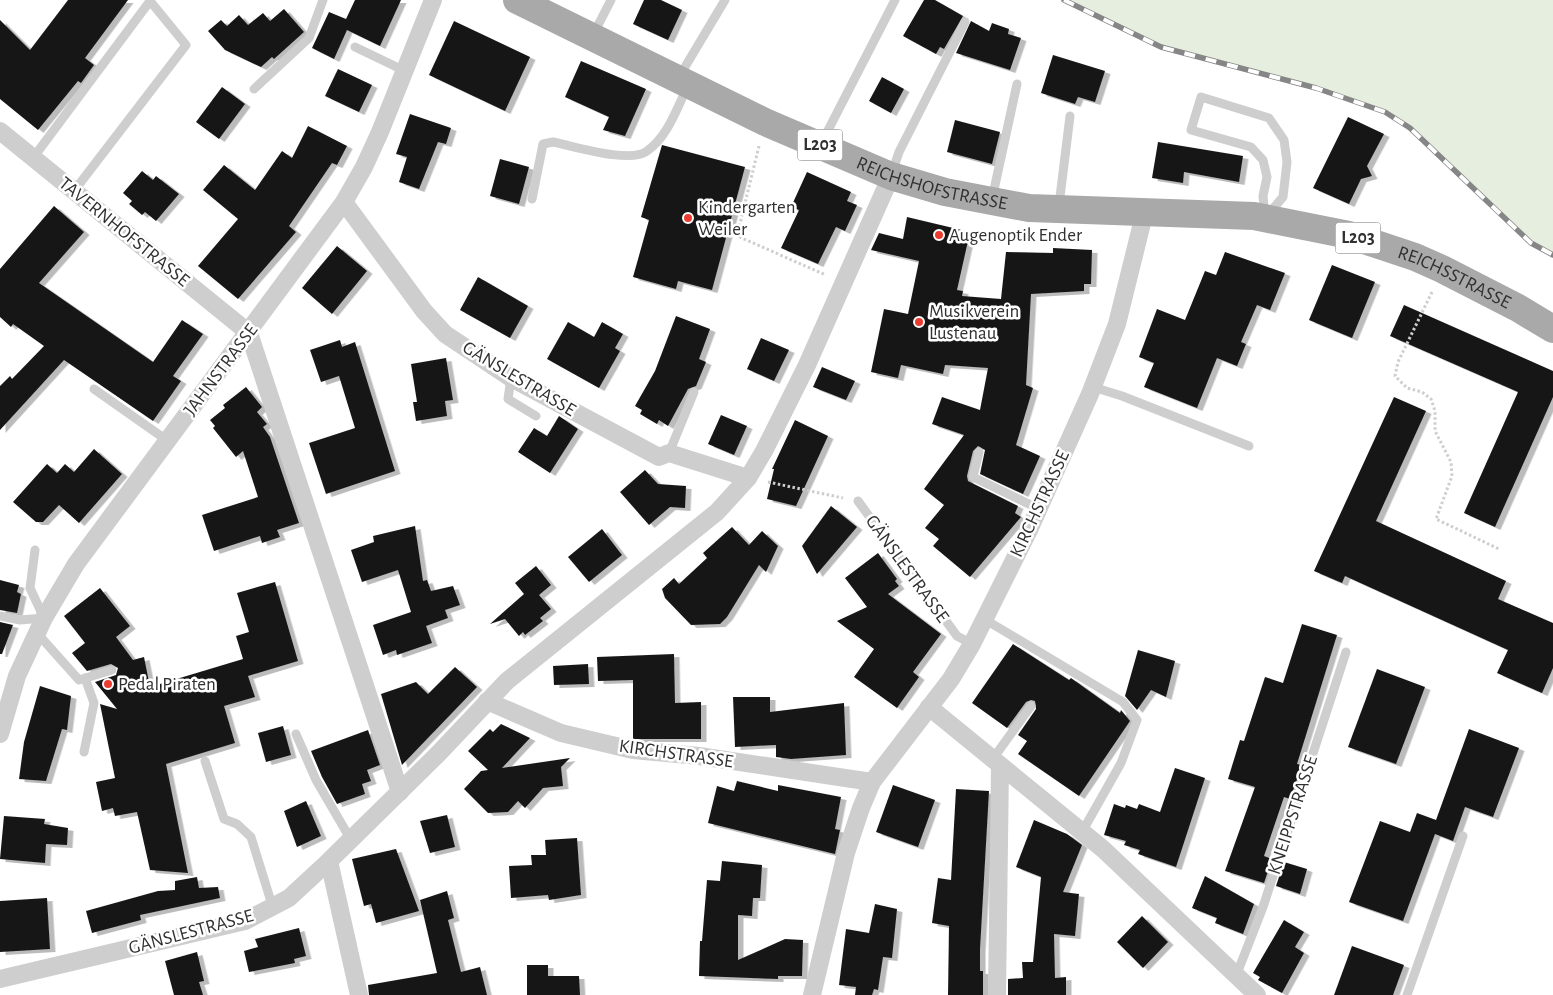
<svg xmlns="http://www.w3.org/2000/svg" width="1553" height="995" viewBox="0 0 1553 995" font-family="'Alegreya Sans',sans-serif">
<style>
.green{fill:#e5eedf}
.building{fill:#181818;filter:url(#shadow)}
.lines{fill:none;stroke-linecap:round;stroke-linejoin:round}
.path{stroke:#cecece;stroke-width:3;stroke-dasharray:2.5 2.5;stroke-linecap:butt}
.service{stroke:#cecece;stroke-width:9}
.minor{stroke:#cecece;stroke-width:18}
.primary{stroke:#a9a9a9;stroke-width:28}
.rail-casing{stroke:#868686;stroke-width:5.5}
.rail{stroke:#fff;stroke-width:4;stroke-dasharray:11;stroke-linecap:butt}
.poi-dot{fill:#eb3c30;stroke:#fff;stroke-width:2}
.labels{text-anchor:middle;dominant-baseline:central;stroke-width:5;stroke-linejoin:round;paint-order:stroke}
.shield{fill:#fff;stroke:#6f6f6f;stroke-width:1}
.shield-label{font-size:18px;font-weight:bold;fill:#313131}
.street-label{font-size:19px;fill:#313131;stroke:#fff}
.poi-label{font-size:19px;fill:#313131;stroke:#fff;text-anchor:start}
</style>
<defs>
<filter id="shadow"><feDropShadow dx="5.5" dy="3" stdDeviation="0" flood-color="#0004"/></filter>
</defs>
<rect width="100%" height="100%" fill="#fff"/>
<path class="green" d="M1064,0H1553V255L1531,243L1410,128L1385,112L1316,88L1161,47Z"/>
<g class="building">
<path d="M68,0H128L85,58L94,65L81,83L78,81L38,130L0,99V20L30,50Z"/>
<path d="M355,0H401L380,46L347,30L334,59L312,48L329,12L346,19Z"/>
<path d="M644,0H661L682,10L668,40L633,24Z"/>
<path d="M924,0H935L963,16L944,49L940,47L936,54L903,36Z"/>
<path d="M284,9L304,32L274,59L272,57L261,67L225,50L208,31L221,20L227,26L239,15L248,25L263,13L270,21Z"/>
<path d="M454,21L530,57L505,111L429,75Z"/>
<path d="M971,21L989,31L992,23L1009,29L1008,34L1021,38L1010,70L956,53Z"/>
<path d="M1053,55L1105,71L1095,102L1078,97L1075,104L1041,93Z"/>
<path d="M581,61L646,89L625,136L603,130L609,117L565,97Z"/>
<path d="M338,69L372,85L359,112L325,96Z"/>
<path d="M882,77L904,89L891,113L869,101Z"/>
<path d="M222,87L245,104L219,139L196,122Z"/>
<path d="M410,114L451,128L446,144L438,142L419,189L399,182L407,157L396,154Z"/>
<path d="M1348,117L1384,134L1367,166L1372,176L1361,179L1349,204L1313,188Z"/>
<path d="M955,120L1000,132L992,164L947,152Z"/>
<path d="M308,126L347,146L337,165L332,163L289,226L296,232L238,299L198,266L238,219L203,190L224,165L255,190L282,151L292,158Z"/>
<path d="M1158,142L1243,156L1239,182L1184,172L1183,183L1152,178Z"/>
<path d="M662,145L745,167L712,290L678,281L676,289L633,277L649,220L641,217Z"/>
<path d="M500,159L529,167L519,204L490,196Z"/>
<path d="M142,171L153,180L156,176L179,194L156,221L145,212L142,215L129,204L132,201L123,193Z"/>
<path d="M807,172L851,192L847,201L857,205L845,231L836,227L818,264L781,248L799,210L791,207Z"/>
<path d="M54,206L84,232L39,283L153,362L182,320L203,334L173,376L181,381L153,421L64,360L0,430V386L10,376L12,379L44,346L13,324L11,327L0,317V269Z"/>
<path d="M907,217L970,232L957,290L963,291L962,296L1001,299L1006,252L1053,253V248L1092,250L1091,284H1084V291L1031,294L1026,385L1033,388L1016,445L1040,456L1023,494L980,474L985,450L978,446L973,451L967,476L968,481L1018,506L1015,513L1021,517L970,577L933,546L939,539L925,528L944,505L924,489L964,435L932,424L942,397L980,410L988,368L945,365L943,374L901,365L898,378L871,372L884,309L908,314L919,261L871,250L879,233L903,239Z"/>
<path d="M337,246L367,271L332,314L302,288Z"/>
<path d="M1225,252L1285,273L1270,310L1257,305L1241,342L1246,344L1237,366L1217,358L1197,408L1144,387L1154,363L1139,357L1157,309L1185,320L1205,271L1216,275Z"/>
<path d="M1332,265L1375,282L1352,338L1309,320Z"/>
<path d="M478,277L528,306L510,338L460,310Z"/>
<path d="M1404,305L1553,371V397L1495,527L1464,513L1518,392L1390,336Z"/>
<path d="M676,316L710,329L699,359L706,362L696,386L688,389L668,426L659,420L657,424L640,414L642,410L635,406L655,371Z"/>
<path d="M568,322L594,337L602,322L623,334L615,348L620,351L599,388L547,359Z"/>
<path d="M761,338L789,350L774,381L747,369Z"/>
<path d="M340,340L342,347L355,342L395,471L326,494L309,443L355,428L339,376L321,382L310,350Z"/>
<path d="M446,358L453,400L445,401L447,416L416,421L413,402H417L411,364Z"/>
<path d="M822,367L855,381L846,400L813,387Z"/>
<path d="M246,387L262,407L257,412L267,424L263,427L270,437L299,523L277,530L280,537L262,543L260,536L214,551L202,515L258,497L243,451L236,457L213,428L215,426L210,420L225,408L223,405Z"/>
<path d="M1394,397L1426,411L1376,521L1506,581L1498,599L1553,623V668L1542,693L1497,673L1508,650L1345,576L1342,583L1314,571Z"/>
<path d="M721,415L747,426L734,455L708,444Z"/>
<path d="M559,416L578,429L550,473L518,452L534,428L547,436Z"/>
<path d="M795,420L828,436L796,506L767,499L774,469H772Z"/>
<path d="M94,449L122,474L79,523L59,505L43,522H36L13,502L47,464L57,473L65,464L74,472Z"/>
<path d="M645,470L658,484L686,486L685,508L670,507L649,525L620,492Z"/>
<path d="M831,506L857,527L817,574L802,546Z"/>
<path d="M415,526L423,581L427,580L431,591L453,586L460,605L445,610L448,618L426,626L432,643L397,655L396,650L383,655L373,625L411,612L398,570L362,582L351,550L374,542L373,536Z"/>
<path d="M732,527L749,545L762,531L778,546L766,572L759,565L727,617L720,624L691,625L665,598L662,589L674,578L679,584L707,558L703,553Z"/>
<path d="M602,529L622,555L589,582L568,557Z"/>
<path d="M878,553L897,579L895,581L899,586L888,594L941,634L913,672L919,677L897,708L854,677L874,649L837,621L867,607L845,578Z"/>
<path d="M536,566L551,585L539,595L551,609L540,618L543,621L525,635L523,632L519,636L505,619L490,624L524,594L515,583Z"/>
<path d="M0,580L19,585L17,592L21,594L17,613L0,610Z"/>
<path d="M275,582L298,661L248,676L255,697L224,706L235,743L166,764L188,873L150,870L137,812L115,816L113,808L102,811L96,782L115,778L100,704L117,709L95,682L116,675L118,668L111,664L87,671L72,653L85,643L64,616L100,588L130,626L116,637L133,660L144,657L150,687L243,659L236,636L249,632L237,593Z"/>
<path d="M0,622L13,625L2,654H0Z"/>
<path d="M1302,624L1337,635L1297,764L1302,765L1290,799L1284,797L1264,856L1272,859L1264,883L1225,871L1255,787L1228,779L1240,740L1244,741L1265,677L1283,683Z"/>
<path d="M1013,644L1069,680L1071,678L1120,713L1121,710L1130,721L1079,796L1018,754L1027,741L1018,735L1036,709L1035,701L1031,700L1026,702L1007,728L972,703Z"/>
<path d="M1138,650L1175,661L1166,697L1151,690L1137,710L1125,696Z"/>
<path d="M674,654L675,703L701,702V739H633V680L598,681L597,657Z"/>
<path d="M588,664L589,684L554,685L553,666Z"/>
<path d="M455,667L477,687L402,765L381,694L416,682L428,694Z"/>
<path d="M1377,669L1425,687L1396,764L1348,747Z"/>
<path d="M40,686L71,696L67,730L62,729L46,781L19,779L24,742Z"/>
<path d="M733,697H770V712L844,703L846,755L791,759L776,757V745L735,747Z"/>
<path d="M501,724L530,738L502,768L570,758L561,767L563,786L543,788L525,808L518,801L508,812L488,813L464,789L481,771L488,770L468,751L490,729L493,732Z"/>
<path d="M283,726L291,755L266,762L258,733Z"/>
<path d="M1469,729L1519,748L1493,817L1465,807L1453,841L1435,834L1403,921L1349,902L1380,821L1410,832L1417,813L1436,820Z"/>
<path d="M368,730L380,765L367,770L371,781L362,784L365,794L337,804L322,777L311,751Z"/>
<path d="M1175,768L1205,778L1176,867L1138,854L1140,850L1124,845L1126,841L1104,835L1114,804L1125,808L1126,805L1137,809L1139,804L1160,812Z"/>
<path d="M737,781L778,791V785L841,797L835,829L840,830L835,854L708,823L717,786L734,791Z"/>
<path d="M893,785L935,800L918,847L876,832Z"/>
<path d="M956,789L989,791L980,949V971H983V995H948L949,926L932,923L938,878L951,880Z"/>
<path d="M306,801L321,836L297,847L284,811Z"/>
<path d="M447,815L455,847L430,853L420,821Z"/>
<path d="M4,816L45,819L44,824L68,828L67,845L46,844L45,863L0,859Z"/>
<path d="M1034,820L1067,834L1082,845L1063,892L1079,894L1075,936L1054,934L1055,978L1066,977V995H1008V979L1023,978L1022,962H1033L1041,877L1016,867Z"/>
<path d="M577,838L581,895L549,900L548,895L511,898L509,866L532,865L531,855H546L545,840Z"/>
<path d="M396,849L419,911L376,923L371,904L364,906L352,859Z"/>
<path d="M722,861L762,865L760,898H753L752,916L738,915V960L785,939L803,940L802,976H778V979L699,976L700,941H702L707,880L720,881Z"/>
<path d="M1284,862L1307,869L1300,894L1276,886Z"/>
<path d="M1205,876L1254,904L1243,934L1215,923L1217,918L1192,908Z"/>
<path d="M197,877L199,888L218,887L220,898L140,915L141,920L92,933L86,911L158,891L175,890V881Z"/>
<path d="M447,891L454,918L448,920L461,972L480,967L487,995H369L368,985L437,973L420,900Z"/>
<path d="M47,898L50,949L0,952V901Z"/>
<path d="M875,904L897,909L892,958L883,957L878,990L874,989L872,995H855L856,987L839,985L846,929L869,933Z"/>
<path d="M1142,916L1168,942L1143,968L1117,942Z"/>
<path d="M1284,920L1304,932L1295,947L1304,953L1282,993L1258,980L1260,977L1253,973Z"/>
<path d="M299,928L306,956L294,959L295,963L249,972L244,951L258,947L255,939Z"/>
<path d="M1352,946L1404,965L1393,995H1334Z"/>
<path d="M197,952L204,981L199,982L203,995H174L165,961Z"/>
<path d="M527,965H548V976H579L580,995H527Z"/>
</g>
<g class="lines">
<g class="path">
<path d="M759,146L737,236L826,275"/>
<path d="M1432,292L1398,362L1395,376L1407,388L1422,392L1431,399L1435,411V431L1451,462L1452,476L1436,519L1499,549"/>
<path d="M768,482L843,498"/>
</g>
<g class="service">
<path d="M593,35L611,0"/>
<path d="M355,47L405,71"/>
<path d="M679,77L725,0"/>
<path d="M254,89L309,38L323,0"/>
<path d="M1201,97L1269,118L1284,140L1287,162L1283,197L1265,218L1263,196L1267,177L1263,160L1251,147L1191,130Z"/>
<path d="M822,142L895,0"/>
<path d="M33,158L150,1L186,45L74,191"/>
<path d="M892,173L899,152L965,22"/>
<path d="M532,199L543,144L553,142C574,146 630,164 647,151C668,137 677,107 688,86"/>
<path d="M992,199L1017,84"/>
<path d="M1059,205L1070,116"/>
<path d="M511,378L508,399L536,416"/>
<path d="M1093,387L1122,396L1249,446"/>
<path d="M94,389L168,441"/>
<path d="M979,452L973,477L1039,509"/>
<path d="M669,453L694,392"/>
<path d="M858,501L957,636L972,644"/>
<path d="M0,616L20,620L44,618L30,588L35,550"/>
<path d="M984,619L1123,702L1137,720L1121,763L1082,832"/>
<path d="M37,633L79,680L112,670"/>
<path d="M296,734L316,780L351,840"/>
<path d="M84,752L94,703L85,678"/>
<path d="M992,760L1031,706"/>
<path d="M205,761L224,819L237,824L251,837L273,908"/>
<path d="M1236,976L1263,907L1346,652"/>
<path d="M1407,995L1463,836"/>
</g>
<g class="minor">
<path d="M0,131L249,333"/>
<path d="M344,202L424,311L445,334L511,378L659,457L669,453L748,478"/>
<path d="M249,333L400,792"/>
<path d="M487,701L561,733L633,750L699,756L872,782"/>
<path d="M929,707L1103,849L1257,995"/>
<path d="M0,734L17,676L44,618L76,564L344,202L364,167L380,132L433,0"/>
<path d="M329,861L359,995"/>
<path d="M0,979L245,921L289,898L329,861L438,754L507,681L717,512L748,478L764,451L807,365L891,176"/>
<path d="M812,995L846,853L861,808L872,782L951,679L972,644L1029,530L1090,394L1117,324L1145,211"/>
<path d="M997,995L1000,766"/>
</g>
<path class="primary" id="s1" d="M517,0L765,122L891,176L945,192L1029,208L1254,216L1349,235L1415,257L1442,269L1518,308L1553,329"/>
<defs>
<path id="rail" d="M1064,0L1161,47L1316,88L1385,112L1410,128L1531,243L1553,255"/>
</defs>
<use href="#rail" class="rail-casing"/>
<use href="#rail" class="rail"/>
</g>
<g class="poi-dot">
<circle cx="688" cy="218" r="5"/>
<circle cx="939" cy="235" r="5"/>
<circle cx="919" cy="322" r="5"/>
<circle cx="108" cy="684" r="5"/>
</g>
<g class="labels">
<g class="shield">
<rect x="797.5" y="129.5" width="45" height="31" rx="4"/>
<rect x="1335.5" y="222.5" width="45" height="31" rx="4"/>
</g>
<g class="shield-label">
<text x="820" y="145">L203</text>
<text x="1358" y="238">L203</text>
</g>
<g class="street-label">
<text stroke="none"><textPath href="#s1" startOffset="455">REICHSHOFSTRASSE</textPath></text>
<text transform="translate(124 232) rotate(39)">TAVERNHOFSTRASSE</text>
<text stroke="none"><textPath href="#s1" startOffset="991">REICHSSTRASSE</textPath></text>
<text transform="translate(221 370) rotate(-53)">JAHNSTRASSE</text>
<text transform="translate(519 379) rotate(31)">GÄNSLESTRASSE</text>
<text transform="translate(1040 504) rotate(-65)">KIRCHSTRASSE</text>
<text transform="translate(907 569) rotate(54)">GÄNSLESTRASSE</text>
<text transform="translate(676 754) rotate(8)">KIRCHSTRASSE</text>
<text transform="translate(1293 815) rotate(-72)">KNEIPPSTRASSE</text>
<text transform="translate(191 932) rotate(-15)">GÄNSLESTRASSE</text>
</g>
<g class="poi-label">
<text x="698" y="207">Kindergarten<tspan x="698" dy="22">Weiler</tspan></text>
<text x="949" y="235">Augenoptik Ender</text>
<text x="929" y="311">Musikverein<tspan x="929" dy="22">Lustenau</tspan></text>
<text x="118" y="684">Pedal Piraten</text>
</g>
</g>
</svg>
